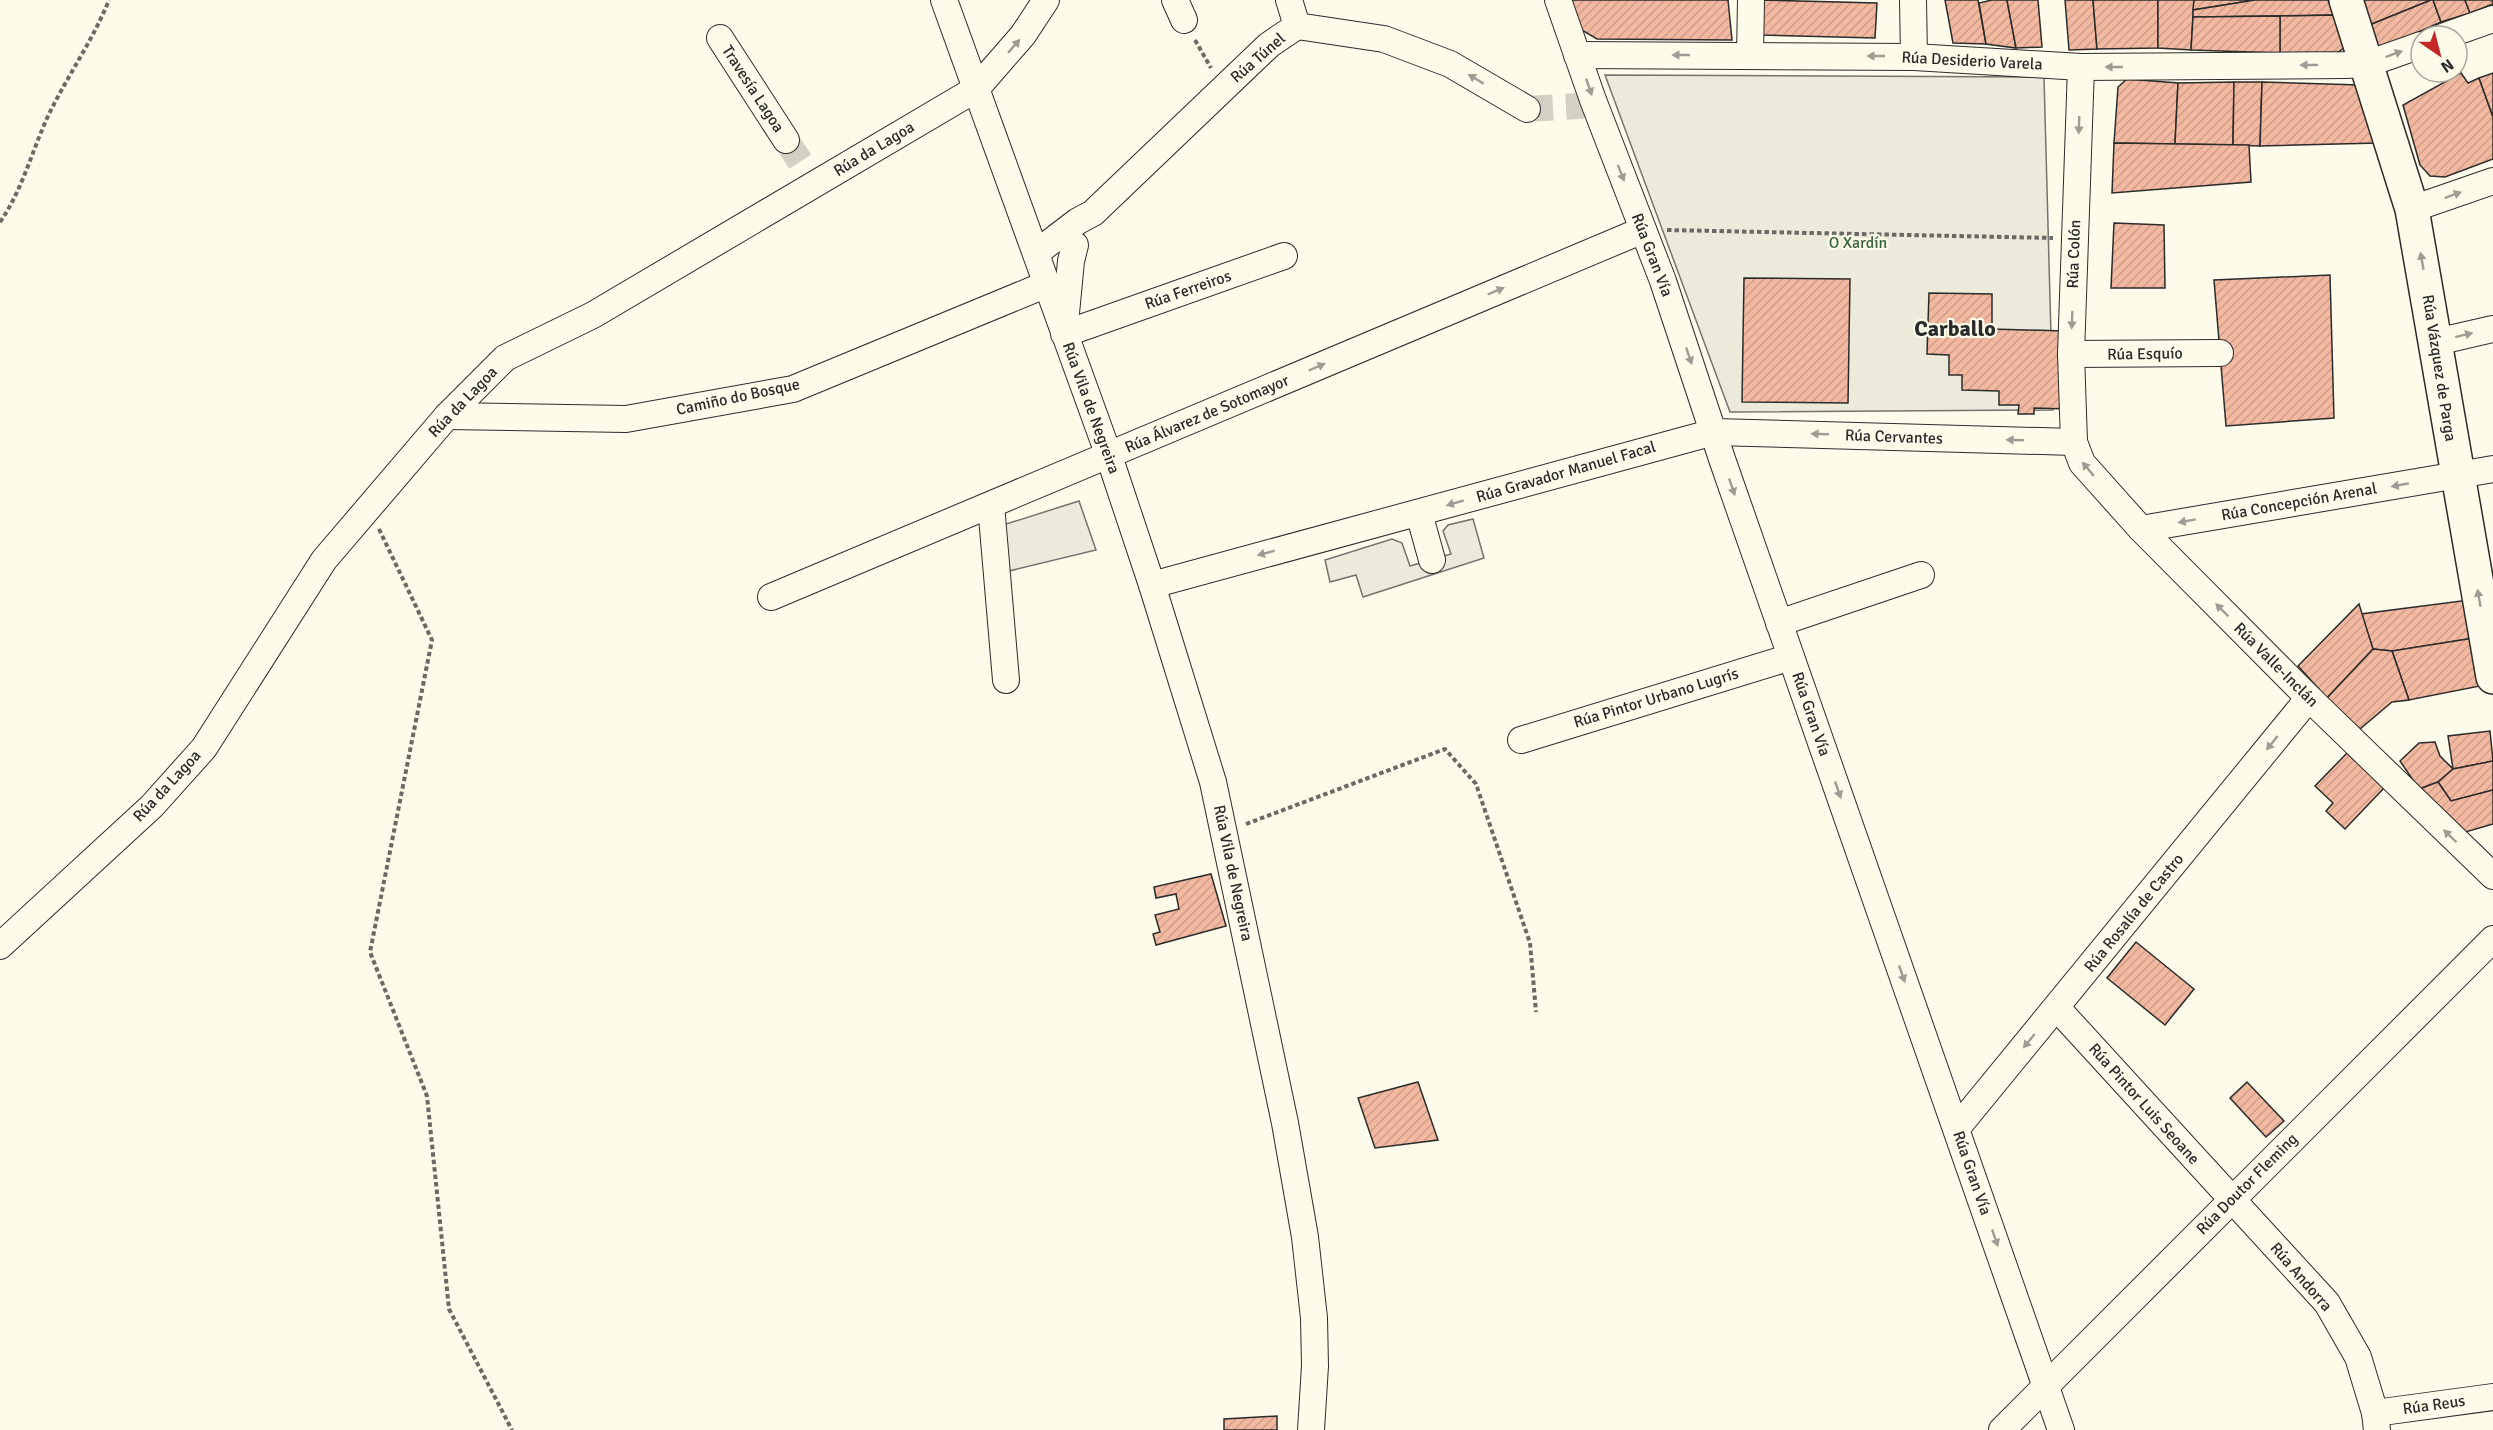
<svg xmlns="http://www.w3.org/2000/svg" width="2493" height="1430" viewBox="0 0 2493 1430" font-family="Signika,sans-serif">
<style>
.park{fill:#ecebdb;stroke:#74746e;stroke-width:1.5}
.parking{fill:#eceadb;stroke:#74746e;stroke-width:1.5}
.building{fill:url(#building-hatch);stroke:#2b2b2b;stroke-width:1.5}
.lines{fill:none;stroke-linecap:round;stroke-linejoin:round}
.minor-tunnel{stroke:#d3d1c4;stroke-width:26;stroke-dasharray:26 13;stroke-linecap:butt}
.minor-casing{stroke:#2b2b2b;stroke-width:28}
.major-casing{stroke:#2b2b2b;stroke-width:36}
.path{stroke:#6a6964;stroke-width:4;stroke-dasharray:4.5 3;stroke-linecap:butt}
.minor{stroke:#fdfbea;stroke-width:26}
.major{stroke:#fdfbea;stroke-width:33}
.oneway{fill:#9e9d94}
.labels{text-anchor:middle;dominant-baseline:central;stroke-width:4.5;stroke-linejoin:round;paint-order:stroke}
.street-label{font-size:16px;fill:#2b2b2b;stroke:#fdfbea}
.park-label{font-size:16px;fill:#34623c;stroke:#fdfbea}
.district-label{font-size:22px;font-weight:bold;fill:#2b2b2b;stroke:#fdfbea}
</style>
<defs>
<pattern id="building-hatch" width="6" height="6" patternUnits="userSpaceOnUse" patternTransform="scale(1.5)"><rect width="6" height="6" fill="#f2b8a0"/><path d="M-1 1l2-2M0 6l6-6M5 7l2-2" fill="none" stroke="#d09e8a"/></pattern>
</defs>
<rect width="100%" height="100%" fill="#fdfbea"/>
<path class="park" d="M1605,75L2044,77L2053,410L1730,412Z"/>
<g class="parking">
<path d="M1079,501L1096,550L1005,572L1000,526Z"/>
<path d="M1473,519L1484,558L1363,597L1356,575L1330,582L1325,560L1392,539L1402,543L1410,566L1451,554L1443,531L1448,525Z"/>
</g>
<g class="building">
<path d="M1570,0H1728L1732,40L1597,39L1580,29Z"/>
<path d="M1762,0L1877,3L1875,38L1762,35Z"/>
<path d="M1945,0H1978L1986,44L1953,43Z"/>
<path d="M1992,0H2007L2016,48L1986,44L1979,3Z"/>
<path d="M2007,0H2038L2042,47L2016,48Z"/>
<path d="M2065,0H2093L2097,49L2069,50Z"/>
<path d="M2093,0H2158V48L2097,49Z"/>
<path d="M2158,0H2194L2191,50L2158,48Z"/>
<path d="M2194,0H2255L2193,10Z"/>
<path d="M2255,0H2328L2334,15L2193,17V10Z"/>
<path d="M2359,0H2431L2367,26Z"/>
<path d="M2431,0H2433L2441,22L2376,51L2367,26Z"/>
<path d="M2433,0H2465L2470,13L2441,22Z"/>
<path d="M2465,0H2492L2493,4L2470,13Z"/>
<path d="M2334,15L2347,46L2335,54L2280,53V16Z"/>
<path d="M2280,16V53L2191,50L2193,17Z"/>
<path d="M2461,73L2468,83L2479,78L2493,117V159L2445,177L2430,176L2420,165L2403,105Z"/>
<path d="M2493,73V117L2479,78Z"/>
<path d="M2127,79L2178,83L2175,144L2114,143L2118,87Z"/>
<path d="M2234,82L2233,145L2175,144L2178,83Z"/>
<path d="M2234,82H2262L2260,146L2233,145Z"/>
<path d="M2262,82L2360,85L2378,143L2260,146Z"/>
<path d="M2114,143L2249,145L2251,182L2112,193Z"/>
<path d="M2114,223L2164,225L2165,288H2111Z"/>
<path d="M2330,275L2334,418L2226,426L2214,280Z"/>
<path d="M1744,278L1850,279L1848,403L1742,402Z"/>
<path d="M1929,293L1992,294V329L2064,331L2068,409L2034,408V414H2018L2019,405H1999V391L1962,390V375H1949V355L1927,354Z"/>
<path d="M2469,600L2474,638L2392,651L2373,649L2361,614Z"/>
<path d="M2359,604L2373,649L2327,698L2298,666Z"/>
<path d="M2474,638L2480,686L2409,700L2392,651Z"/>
<path d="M2373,649L2392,651L2409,700L2392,702L2360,729L2327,698Z"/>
<path d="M2490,731L2493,761L2453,769L2448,736Z"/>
<path d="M2435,742L2440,756L2453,769L2438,782L2419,789L2400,761L2419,743Z"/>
<path d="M2347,753L2384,788L2345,829L2326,811L2333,803L2315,786Z"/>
<path d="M2493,761V790L2451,801L2438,782L2453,769Z"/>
<path d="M2438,782L2451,801L2493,790V824L2462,833L2419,789Z"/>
<path d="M1211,874L1226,926L1156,945L1153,934L1160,932L1155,915L1179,909L1176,894L1156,898L1154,887Z"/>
<path d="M2136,942L2194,989L2165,1025L2107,978Z"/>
<path d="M1418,1082L1438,1140L1375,1148L1358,1098Z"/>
<path d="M2247,1082L2284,1121L2266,1137L2230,1098Z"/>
<path d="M1277,1416V1430H1224V1419Z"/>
</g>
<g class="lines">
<g class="minor-tunnel">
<path d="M1527,109L1579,106L1593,100"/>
<path d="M786,140L815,184"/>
</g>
<defs>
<g id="minor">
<path d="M944,0L1109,456L1152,585L1213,782L1285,1123L1305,1237L1314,1318L1315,1366L1311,1430"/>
<path d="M1175,0L1184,20"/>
<path d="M1289,0L1297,26"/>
<path d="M1558,0L1593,100L1663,281L1722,459L2061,1430"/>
<path d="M1913,0L1914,57"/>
<path d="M2445,36L2493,19"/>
<path d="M720,38L786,140"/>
<path d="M1577,55L1914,57L2081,67L2345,65L2367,64L2421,45"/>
<path d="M1750,55L1751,0"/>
<path d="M2081,67L2071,354L2074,442L2082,463L2141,529L2309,698L2493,876"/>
<path d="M2412,209L2493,181"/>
<path d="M1075,245L1071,261L1064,334L1284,256"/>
<path d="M1036,253L1078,221L1093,213L1269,45L1297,26L1384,39L1450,64L1527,109"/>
<path d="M2436,342L2493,329"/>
<path d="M2071,354L2220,353"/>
<path d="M447,416L626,419L793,389L1047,284"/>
<path d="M991,505L1006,680"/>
<path d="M1419,513L1432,560"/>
<path d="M2141,529L2493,469"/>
<path d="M1152,585L1714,432L2074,442"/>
<path d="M771,597L1643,230"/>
<path d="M1779,623L1921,575"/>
<path d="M1521,740L1791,657"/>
<path d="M0,946L152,806L204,748L324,560L447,416L505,358L593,315L976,89L1023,35L1046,0"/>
<path d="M2057,1008L2327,1303L2358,1357L2375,1413L2377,1430"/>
<path d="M1957,1128L2309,698"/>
<path d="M2375,1413L2493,1397"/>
<path d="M2002,1430L2493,939"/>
</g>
<path id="major" d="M2346,0L2412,209L2493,677"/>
</defs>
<use href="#minor" class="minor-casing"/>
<use href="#major" class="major-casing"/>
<g class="path">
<path d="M1195,40L1211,68"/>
<path d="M0,222C23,189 32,150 49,114C68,75 93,40 109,0"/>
<path d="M1667,230L2053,238"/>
<path d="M379,529L432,640L370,952L427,1096L449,1309L512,1430"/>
<path d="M1246,824L1445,749L1476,784L1530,943L1536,1012"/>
</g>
<use href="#minor" class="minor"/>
<use href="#major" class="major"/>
</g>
<defs><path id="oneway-solid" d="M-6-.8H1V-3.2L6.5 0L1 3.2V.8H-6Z" transform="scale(1.5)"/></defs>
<g class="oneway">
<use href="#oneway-solid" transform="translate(1014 46) rotate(-49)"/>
<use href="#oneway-solid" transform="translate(2394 54) rotate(-20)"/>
<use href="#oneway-solid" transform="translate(1681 55) rotate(-180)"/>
<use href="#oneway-solid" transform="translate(1876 56) rotate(-180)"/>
<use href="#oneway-solid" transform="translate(2309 65) rotate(180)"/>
<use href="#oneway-solid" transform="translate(2114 67) rotate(180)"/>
<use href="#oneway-solid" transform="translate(1476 79) rotate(-149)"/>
<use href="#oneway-solid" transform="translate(1589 87) rotate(71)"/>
<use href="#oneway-solid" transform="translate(2079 125) rotate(92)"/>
<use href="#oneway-solid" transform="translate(1621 173) rotate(69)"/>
<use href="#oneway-solid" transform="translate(2453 195) rotate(-20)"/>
<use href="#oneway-solid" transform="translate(2422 261) rotate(-100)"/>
<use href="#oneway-solid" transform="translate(1496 291) rotate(-23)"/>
<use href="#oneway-solid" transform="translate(2072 320) rotate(92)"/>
<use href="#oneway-solid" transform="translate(2464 335) rotate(-14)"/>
<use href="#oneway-solid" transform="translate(1689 356) rotate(71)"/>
<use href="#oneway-solid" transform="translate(1317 367) rotate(-23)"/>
<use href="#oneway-solid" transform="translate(1820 434) rotate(-178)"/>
<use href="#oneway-solid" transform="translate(2015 440) rotate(-178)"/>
<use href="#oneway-solid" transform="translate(2088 469) rotate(-130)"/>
<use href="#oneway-solid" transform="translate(2400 485) rotate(170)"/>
<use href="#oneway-solid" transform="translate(1732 487) rotate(71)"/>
<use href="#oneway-solid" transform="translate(1455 503) rotate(164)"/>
<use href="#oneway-solid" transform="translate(2187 521) rotate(170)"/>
<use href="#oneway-solid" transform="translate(1266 553) rotate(165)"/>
<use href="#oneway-solid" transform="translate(2479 598) rotate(-100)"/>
<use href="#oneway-solid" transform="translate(2222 610) rotate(-135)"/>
<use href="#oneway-solid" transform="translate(2272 743) rotate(129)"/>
<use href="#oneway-solid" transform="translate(1838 790) rotate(71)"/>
<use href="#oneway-solid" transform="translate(2450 836) rotate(-136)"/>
<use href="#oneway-solid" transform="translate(1902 974) rotate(71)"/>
<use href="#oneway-solid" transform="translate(2029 1041) rotate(129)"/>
<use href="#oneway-solid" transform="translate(1995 1238) rotate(71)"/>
</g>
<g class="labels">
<g class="street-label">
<text transform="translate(1258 58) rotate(-41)">Rúa Túnel</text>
<text transform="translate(1972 61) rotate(3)">Rúa Desiderio Varela</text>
<text transform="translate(753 89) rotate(57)">Travesía Lagoa</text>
<text transform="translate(874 149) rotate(-31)">Rúa da Lagoa</text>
<text transform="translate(2074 254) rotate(-88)">Rúa Colón</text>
<text transform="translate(1652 255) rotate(69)">Rúa Gran Vía</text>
<text transform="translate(1188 290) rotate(-19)">Rúa Ferreiros</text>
<text transform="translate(2145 354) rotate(-1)">Rúa Esquío</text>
<text transform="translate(2439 368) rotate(81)">Rúa Vázquez de Parga</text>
<text transform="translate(738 397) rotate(-12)">Camiño do Bosque</text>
<text transform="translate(463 402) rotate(-46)">Rúa da Lagoa</text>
<text transform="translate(1091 408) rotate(70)">Rúa Vila de Negreira</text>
<text transform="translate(1207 414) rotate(-23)">Rúa Álvarez de Sotomayor</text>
<text transform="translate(1894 437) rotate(2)">Rúa Cervantes</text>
<text transform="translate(1566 472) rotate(-16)">Rúa Gravador Manuel Facal</text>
<text transform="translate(2299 502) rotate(-10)">Rúa Concepción Arenal</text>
<text transform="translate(2276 665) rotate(45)">Rúa Valle-Inclán</text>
<text transform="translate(1656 698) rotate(-17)">Rúa Pintor Urbano Lugrís</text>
<text transform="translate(1811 714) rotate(71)">Rúa Gran Vía</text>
<text transform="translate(167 786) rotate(-47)">Rúa da Lagoa</text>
<text transform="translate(1233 873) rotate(78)">Rúa Vila de Negreira</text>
<text transform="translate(2134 913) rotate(-51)">Rúa Rosalía de Castro</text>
<text transform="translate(2144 1104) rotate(48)">Rúa Pintor Luis Seoane</text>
<text transform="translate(1972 1173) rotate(71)">Rúa Gran Vía</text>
<text transform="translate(2247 1184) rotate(-45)">Rúa Doutor Fleming</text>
<text transform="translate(2301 1277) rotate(49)">Rúa Andorra</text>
<text transform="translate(2434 1405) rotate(-8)">Rúa Reus</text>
</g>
<g class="park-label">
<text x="1858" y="243">O Xardín</text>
</g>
<g class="district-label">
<text x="1955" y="328">Carballo</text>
</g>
</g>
<g transform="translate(2439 54) rotate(145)"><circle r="28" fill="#fdfbea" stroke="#a9a89e" stroke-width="1.5"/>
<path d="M0-4.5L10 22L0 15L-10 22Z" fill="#c62828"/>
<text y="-9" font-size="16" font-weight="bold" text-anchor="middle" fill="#2b2b2b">N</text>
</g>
</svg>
